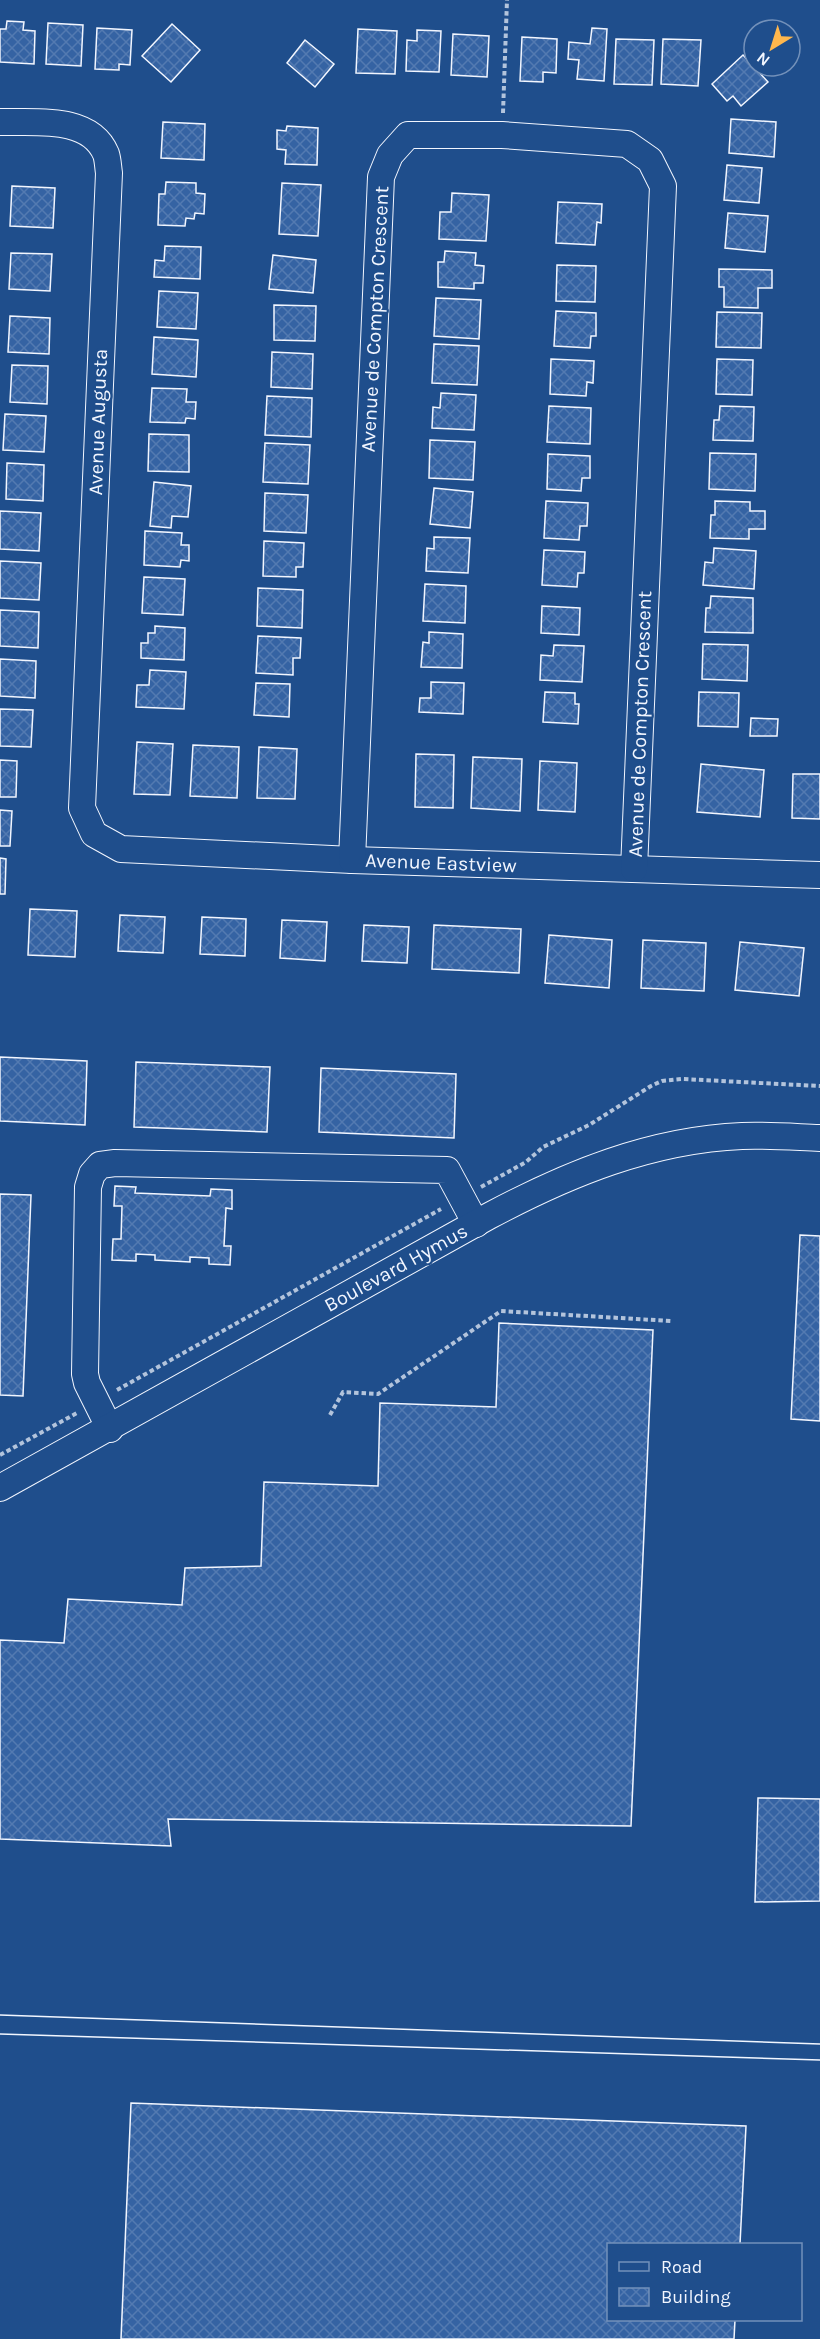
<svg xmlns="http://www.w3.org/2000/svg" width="820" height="2339" viewBox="0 0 820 2339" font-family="Karla,sans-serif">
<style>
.building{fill:url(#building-cross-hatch);stroke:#f2f6ff;stroke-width:1.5}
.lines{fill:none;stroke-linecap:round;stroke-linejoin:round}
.minor-casing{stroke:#f2f6ff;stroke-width:28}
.path{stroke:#b3c4dc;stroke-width:4;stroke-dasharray:4.5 3;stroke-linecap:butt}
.minor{stroke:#1f4e8c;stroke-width:26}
.tram{stroke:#f2f6ff;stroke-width:1.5}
.labels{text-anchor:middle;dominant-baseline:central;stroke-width:4.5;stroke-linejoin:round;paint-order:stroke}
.street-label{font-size:20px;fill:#f2f6ff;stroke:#1f4e8c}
</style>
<defs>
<pattern id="building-cross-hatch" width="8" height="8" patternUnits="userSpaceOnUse" patternTransform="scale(1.5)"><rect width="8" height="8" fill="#3563a3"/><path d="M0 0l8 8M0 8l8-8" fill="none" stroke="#537ab1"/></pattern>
</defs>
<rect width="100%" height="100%" fill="#1f4e8c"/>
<g class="building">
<path d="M7,21L24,22L23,30L35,31L34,64L0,62V29H6Z"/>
<path d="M48,23L83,25L81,66L46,64Z"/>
<path d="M172,24L200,50L171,82L142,56Z"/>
<path d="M97,28L132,30L130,65L119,64V70L95,69Z"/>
<path d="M592,28L607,29L604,81L577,79L579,60L568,59L569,42L590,44Z"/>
<path d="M358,29L397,31L395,74L356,73Z"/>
<path d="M417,30L441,31L439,72L406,71L407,40L417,41Z"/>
<path d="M453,34L489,36L487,77L451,75Z"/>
<path d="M522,37L557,39L556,73L543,72V82L520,81Z"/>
<path d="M616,39L654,40L652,85L614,84Z"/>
<path d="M663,39L701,40L698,86L661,84Z"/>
<path d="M305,40L334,64L315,87L287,63Z"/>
<path d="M743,55L768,82L741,106L733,96L727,101L712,84Z"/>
<path d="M731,119L776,122L774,157L729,153Z"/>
<path d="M163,122L205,124L204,160L161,158Z"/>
<path d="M287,126L318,128L317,165L285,164L286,150L277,149V130L286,131Z"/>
<path d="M727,165L762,168L759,203L724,200Z"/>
<path d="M166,182L196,183V193L205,194L204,214L195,213L194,219L186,218L185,226L158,225L159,194H165Z"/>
<path d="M282,183L321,185L318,236L279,234Z"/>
<path d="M12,186L55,188L53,228L10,226Z"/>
<path d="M452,193L489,195L486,241L439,239L440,212H451Z"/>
<path d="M558,202L602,204L601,223L597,222L595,245L556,243Z"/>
<path d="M728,213L768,216L765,252L725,248Z"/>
<path d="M165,246L201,247L200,279L154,277L155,260L164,261Z"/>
<path d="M445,251L476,253L475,265L484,266L483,283H474V289L438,287V262H444Z"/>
<path d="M11,253L52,254L50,291L9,289Z"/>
<path d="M273,255L316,260L313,293L269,289Z"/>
<path d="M557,265L596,266L595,302L556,301Z"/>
<path d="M719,269L772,270V288H758V308L724,307V287H719Z"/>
<path d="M159,291L198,293L196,329L157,327Z"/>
<path d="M436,298L481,300L479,339L434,336Z"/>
<path d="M274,305L316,306L315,341L274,340Z"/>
<path d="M556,311L596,313V336H591L590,348L554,346Z"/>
<path d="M717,312L762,313L761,348L716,347Z"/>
<path d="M10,316L50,318L49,354L8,352Z"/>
<path d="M154,337L198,340L196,377L152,374Z"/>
<path d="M434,344L479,346L477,385L432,383Z"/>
<path d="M272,352L313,354L312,389L271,387Z"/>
<path d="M551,359L594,361L593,383L587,382L586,396L550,394Z"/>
<path d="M717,359L753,360L752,395L716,394Z"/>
<path d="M12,365L48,366L47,404L10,402Z"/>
<path d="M152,388L187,389L186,402H196L195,419L186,418L185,423L150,422Z"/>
<path d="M441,393L476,395L474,430L432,428L433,407L440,408Z"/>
<path d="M267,396L312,398L311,437L265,435Z"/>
<path d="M549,406L591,408L590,444L547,442Z"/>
<path d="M720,406L754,407L753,441L713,440L714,420H719Z"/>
<path d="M5,414L46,416L44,452L3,450Z"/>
<path d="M149,434L189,435V472L148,471Z"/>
<path d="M430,440L475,442L473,480L429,478Z"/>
<path d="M265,443L310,445L308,484L263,482Z"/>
<path d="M710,453L756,454L755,491L709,489Z"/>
<path d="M548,454L590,456V478H582L581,491L547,489Z"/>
<path d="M7,463L44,465L43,501L6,499Z"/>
<path d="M154,482L191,486L188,517L172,516L171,528L150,526Z"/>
<path d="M434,488L473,492L470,528L430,524Z"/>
<path d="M265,493L308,495L306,533L264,531Z"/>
<path d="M546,501L588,503L587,526H580L579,540L544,538Z"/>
<path d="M715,501L750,502V511H765V529H749V539L710,538L711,515H715Z"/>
<path d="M0,511L41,513L39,551L0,549Z"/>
<path d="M145,531L182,533L181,545H189V561L181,560L180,567L144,565Z"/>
<path d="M434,537L470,538L468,573L426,571L427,548L434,549Z"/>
<path d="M264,541L304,543L303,567H296V577L263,576Z"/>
<path d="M714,548L756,551L754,589L703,585L705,562L713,563Z"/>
<path d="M544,550L585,552L584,573H578L577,587L542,585Z"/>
<path d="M0,561L41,563L39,600L0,598Z"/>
<path d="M144,577L185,579L183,615L142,613Z"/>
<path d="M425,584L466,586L465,623L423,621Z"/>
<path d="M258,588L303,590L302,628L257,626Z"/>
<path d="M711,596L753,598V633L705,632L706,608H710Z"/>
<path d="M542,606L580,608L579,635L541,633Z"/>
<path d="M0,610L39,612L38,648L0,646Z"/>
<path d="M155,626L185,628L184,660L141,658V643H148V633H155Z"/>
<path d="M429,632L463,634L462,668L421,667L423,642L429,643Z"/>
<path d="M258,636L301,638L300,658H293V675L256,673Z"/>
<path d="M703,644L748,645L747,681L702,679Z"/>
<path d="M554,645L584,646L582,682L540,680L541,655L553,656Z"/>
<path d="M0,659L36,661L35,698L0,696Z"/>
<path d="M150,670L186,672L184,709L136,707L137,685H149Z"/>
<path d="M431,682L464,683L463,714L419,712L420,698H431Z"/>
<path d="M256,683L290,684L289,717L254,715Z"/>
<path d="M545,692L575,693V704H579L578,724L543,722Z"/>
<path d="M699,692L739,693L738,727L698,726Z"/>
<path d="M0,709L33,710L31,747L0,746Z"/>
<path d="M751,718L778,719L777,736H750Z"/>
<path d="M137,742L173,744L170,795L134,794Z"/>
<path d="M193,745L239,747L237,798L190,796Z"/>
<path d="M259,747L297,749L295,799L257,798Z"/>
<path d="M416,754L454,755L453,808L415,807Z"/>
<path d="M473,757L522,759L520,811L471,808Z"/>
<path d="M0,760L17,761L16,797H0Z"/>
<path d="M540,761L577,763L575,812L538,810Z"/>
<path d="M701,764L764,770L760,817L697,812Z"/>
<path d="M793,774H820V819L792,818Z"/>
<path d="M0,810L12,811L10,846H0Z"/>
<path d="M0,858L6,859L5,894H0Z"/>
<path d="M30,909L77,911L75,957L28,955Z"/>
<path d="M120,915L165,917L163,953L118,951Z"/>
<path d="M202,917L246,919L245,956L200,954Z"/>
<path d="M282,920L327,922L325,961L280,958Z"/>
<path d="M364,925L409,927L407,963L362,961Z"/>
<path d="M434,925L521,929L519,973L432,969Z"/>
<path d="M549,935L612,940L609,988L545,983Z"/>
<path d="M643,940L706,943L704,991L641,988Z"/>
<path d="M740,942L804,948L799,996L735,990Z"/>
<path d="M0,1057L87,1061L85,1125L0,1121Z"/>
<path d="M136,1062L270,1067L267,1132L134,1127Z"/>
<path d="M321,1068L456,1074L454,1138L319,1132Z"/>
<path d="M115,1186L136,1187L135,1193L210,1196L211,1189L232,1190V1209L226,1208L224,1246H231L230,1265L209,1264V1258L190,1257V1262L155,1260V1255L136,1254V1261L112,1260L113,1239H121L122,1206H114Z"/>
<path d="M0,1194L31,1195L23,1396L0,1395Z"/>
<path d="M800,1235L820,1236V1421L791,1419Z"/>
<path d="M499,1323L653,1330L631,1826L168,1819L171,1846L0,1839V1640L64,1643L68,1599L182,1605L185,1568L261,1566L264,1482L378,1486L380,1403L496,1407Z"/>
<path d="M758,1798L820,1799V1901L755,1902Z"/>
<path d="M131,2103L746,2126L740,2244H608V2320H735L734,2339H121Z"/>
</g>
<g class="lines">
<defs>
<g id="minor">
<path d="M0,122C35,123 90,115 106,154C108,160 108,167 109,173L82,808L94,834L121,849L352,860L820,875"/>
<path d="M352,860L381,177L390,155L408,135H502L627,144L650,160L663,186L634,869"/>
<path d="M110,1429L87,1383L85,1374L88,1187L92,1174L100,1165L115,1163L447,1170L476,1224"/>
<path d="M0,1488L489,1216C568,1174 650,1140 742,1136C768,1135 794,1137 820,1138"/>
</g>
</defs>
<use href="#minor" class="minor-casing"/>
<g class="path">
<path d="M503,113L507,0"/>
<path d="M481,1187L526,1162L543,1147L589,1125L651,1086L662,1081L682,1079L820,1086"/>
<path d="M117,1390L441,1209"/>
<path d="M330,1415L343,1392L378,1394L501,1311L671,1321"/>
<path d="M0,1455L77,1413"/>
</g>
<use href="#minor" class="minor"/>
<g class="tram">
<path d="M0,2015L820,2044"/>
<path d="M0,2034L820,2060"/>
</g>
</g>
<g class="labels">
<g class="street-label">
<text transform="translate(375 319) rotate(-87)">Avenue de Compton Crescent</text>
<text transform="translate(98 422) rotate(-88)">Avenue Augusta</text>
<text transform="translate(640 724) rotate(-88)">Avenue de Compton Crescent</text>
<text transform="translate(441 863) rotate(2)">Avenue Eastview</text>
<text transform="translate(396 1268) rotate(-29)">Boulevard Hymus</text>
</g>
</g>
<rect x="607" y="2243" width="195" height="78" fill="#1f4e8c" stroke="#7391ba" stroke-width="1.5"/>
<rect x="619" y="2262" width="30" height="9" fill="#1f4e8c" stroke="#7391ba" stroke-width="1.5"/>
<text x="661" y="2273" font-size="18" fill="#f2f6ff">Road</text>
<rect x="619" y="2288" width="30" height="18" fill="url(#building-cross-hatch)" stroke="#7391ba" stroke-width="1.5"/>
<text x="661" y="2303" font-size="18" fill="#f2f6ff">Building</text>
<g transform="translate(772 48) rotate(218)"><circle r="28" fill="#1f4e8c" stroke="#7391ba" stroke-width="1.5"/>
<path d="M0-4.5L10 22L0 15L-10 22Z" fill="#ffb74d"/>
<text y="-9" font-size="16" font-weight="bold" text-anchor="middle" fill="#f2f6ff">N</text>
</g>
</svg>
